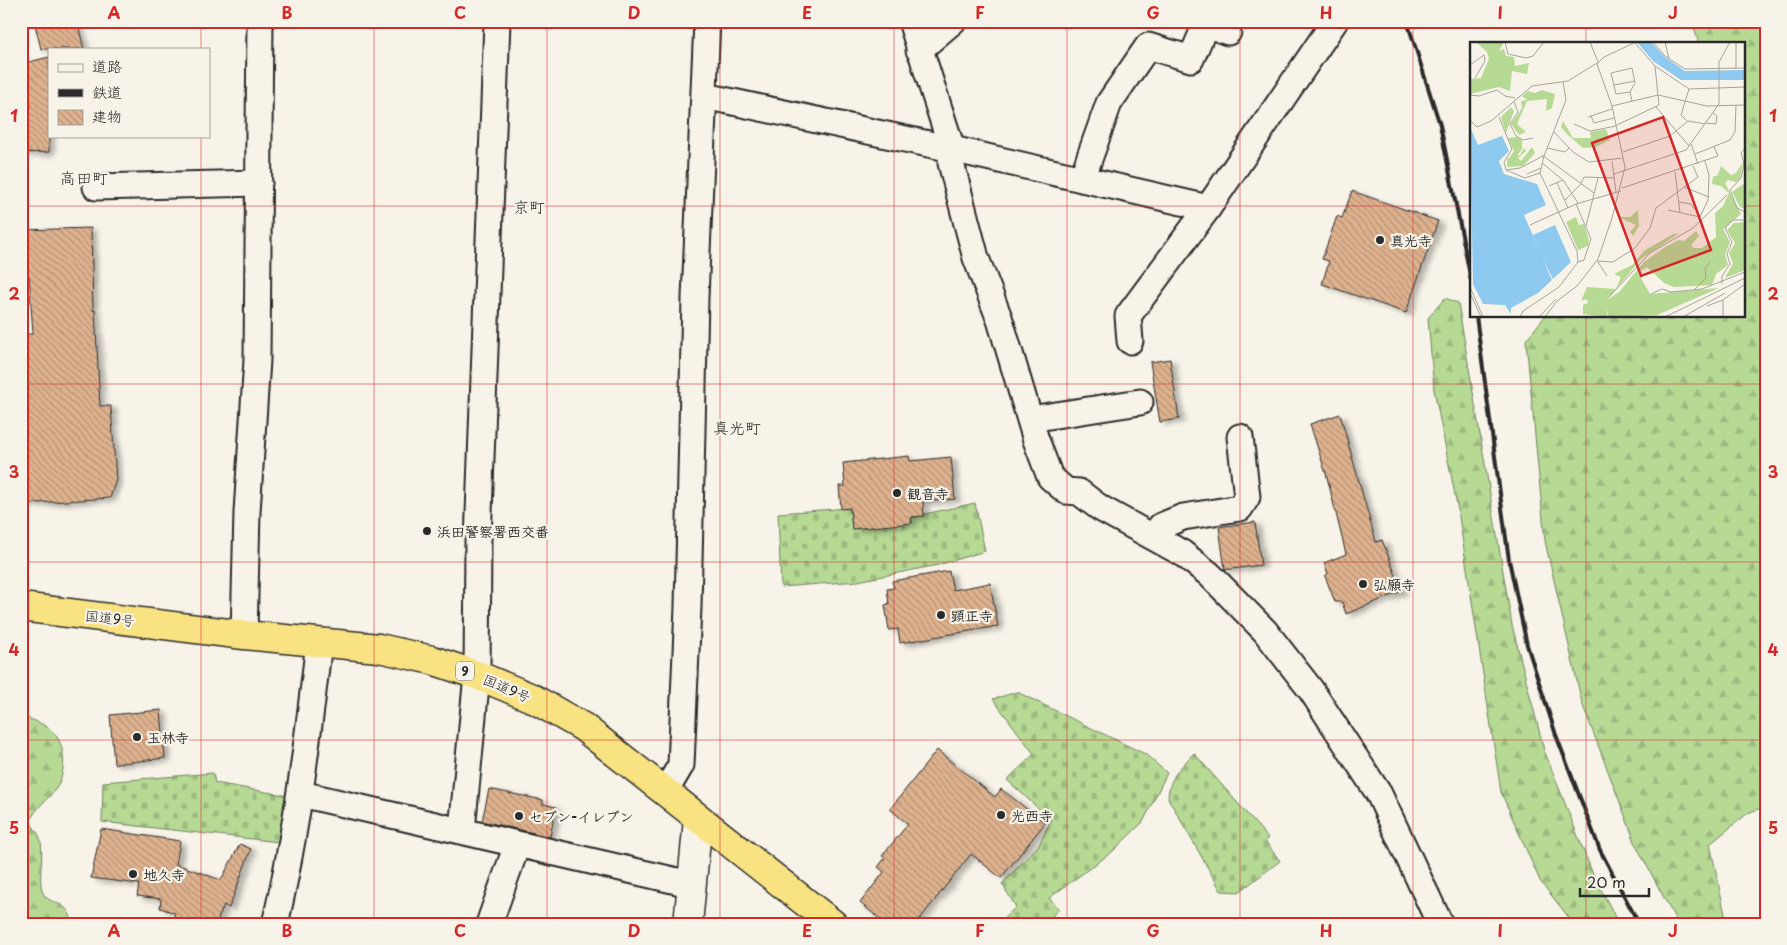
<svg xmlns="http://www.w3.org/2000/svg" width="1787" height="945" viewBox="0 0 1787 945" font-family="'Playpen Sans','Klee One',sans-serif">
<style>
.forest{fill:url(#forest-firs);stroke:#708260}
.cemetery{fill:url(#cemetery-stones);stroke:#708260}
.building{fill:url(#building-back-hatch);stroke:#2b2b2b;filter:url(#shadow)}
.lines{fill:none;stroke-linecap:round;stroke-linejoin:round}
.minor-casing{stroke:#2b2b2b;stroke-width:29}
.secondary-casing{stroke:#2b2b2b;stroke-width:31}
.trunk-casing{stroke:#2b2b2b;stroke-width:31}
.minor{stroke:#f7f3e8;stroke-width:25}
.secondary{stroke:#f7f3e8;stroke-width:28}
.trunk{stroke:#f8e281;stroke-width:28}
.rail{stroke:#2b2b2b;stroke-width:4}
.grid{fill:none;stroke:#d62828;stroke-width:1;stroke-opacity:0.55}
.poi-dot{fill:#2b2b2b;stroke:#f7f3e8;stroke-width:2}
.labels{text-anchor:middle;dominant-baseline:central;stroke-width:4.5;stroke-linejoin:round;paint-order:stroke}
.shield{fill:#f7f3e8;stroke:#686764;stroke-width:1}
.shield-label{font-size:12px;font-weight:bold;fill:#2b2b2b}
.poi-label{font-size:14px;font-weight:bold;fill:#2b2b2b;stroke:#f7f3e8;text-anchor:start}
.street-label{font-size:14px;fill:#2b2b2b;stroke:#f7f3e8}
.quarter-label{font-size:16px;fill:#2b2b2b;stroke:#f7f3e8}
.inset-road{fill:none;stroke:#a5a39c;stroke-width:1}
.view{fill:#d62828;fill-opacity:0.15;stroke:#d62828;stroke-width:2.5}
.inset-edge{fill:none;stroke:#2b2b2b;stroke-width:2.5}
.neatline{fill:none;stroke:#d62828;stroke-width:2}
.grid-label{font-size:16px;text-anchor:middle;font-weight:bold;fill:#d62828}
</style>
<defs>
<pattern id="forest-firs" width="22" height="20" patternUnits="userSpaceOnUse" patternTransform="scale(1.25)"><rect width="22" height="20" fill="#b6d994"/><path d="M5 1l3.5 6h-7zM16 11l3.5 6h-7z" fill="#9dba80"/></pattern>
<pattern id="cemetery-stones" width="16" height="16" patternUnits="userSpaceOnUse" patternTransform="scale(1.25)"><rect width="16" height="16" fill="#b6d994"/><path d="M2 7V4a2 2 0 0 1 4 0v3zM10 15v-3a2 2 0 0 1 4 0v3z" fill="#9dba80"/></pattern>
<pattern id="building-back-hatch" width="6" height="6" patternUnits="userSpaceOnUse" patternTransform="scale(1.25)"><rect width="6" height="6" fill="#deb28e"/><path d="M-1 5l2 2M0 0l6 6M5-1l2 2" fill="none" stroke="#b49174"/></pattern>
<filter id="shadow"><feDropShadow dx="5.5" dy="3" stdDeviation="2.5" flood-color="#0004"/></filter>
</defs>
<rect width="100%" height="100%" fill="#f7f3e8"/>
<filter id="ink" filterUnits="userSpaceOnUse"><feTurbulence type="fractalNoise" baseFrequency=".02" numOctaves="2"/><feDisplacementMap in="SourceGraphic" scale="10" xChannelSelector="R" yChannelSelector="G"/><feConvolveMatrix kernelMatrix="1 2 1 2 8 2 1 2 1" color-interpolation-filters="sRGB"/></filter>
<g filter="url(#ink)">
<g class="forest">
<path d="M1692,21H1766V806L1748,813L1710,844L1727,924H1678L1637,847L1582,703L1545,541L1526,340L1545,316H1743V44H1699Z"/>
<path d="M1445,298L1458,303L1512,625L1544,750L1592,872L1619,924H1574L1540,881L1501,792L1458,510L1434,390L1428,318Z"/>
<path d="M21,716C31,719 42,723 50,729C66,742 67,770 57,787C49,799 36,807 30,821C32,826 38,832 40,838C45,853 37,880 43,893C50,906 65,899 71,918L68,924H21Z"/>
</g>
<g class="cemetery">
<path d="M975,503L985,551L938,565L858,581L781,587L778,513L850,508L852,529L912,522L911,517Z"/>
<path d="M1017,692L1145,754L1167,773L1143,822L1112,852L1049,898L1059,909L1045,924H998L1016,907L1002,884L1039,845L1051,820L1007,780L1034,754L993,699Z"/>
<path d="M1194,753L1268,838L1265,841L1280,861L1239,892L1221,891L1168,798C1169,777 1180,768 1194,753Z"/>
<path d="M213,773L215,783L289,796L279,842L102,822L103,782Z"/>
</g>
<g class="building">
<path d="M49,21H77L84,49H41L35,25Z"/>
<path d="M49,57V152L21,153V107H31L21,64Z"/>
<path d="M1352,191L1438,221L1406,313L1322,284L1329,261L1322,259L1337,216L1342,218Z"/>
<path d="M91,228L93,310H95L100,406H111L116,480L110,498L21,504V334H33L29,275H21V230Z"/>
<path d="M1170,359L1179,419L1160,422L1150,362Z"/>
<path d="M1340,414L1376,542L1382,540L1402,591L1346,614L1342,602H1335L1325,576L1328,574L1324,563L1346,554L1327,477L1310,424Z"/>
<path d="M909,456L910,461L951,457L955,499L923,502L924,516L911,517L912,523L852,529L850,508L841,509L839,486H845L843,463Z"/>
<path d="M1255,522L1261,565L1225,570L1219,527Z"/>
<path d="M949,571L953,590L990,583L998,626L900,643L898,629L889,630L885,605L889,604L887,589L894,588L892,581Z"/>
<path d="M161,710L165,758L114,764L110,715Z"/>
<path d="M937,750L995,797L1001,789L1045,823L1001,878L971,854L916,924H886L860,903L884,872L878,867L885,858L882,856L908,824L890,809Z"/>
<path d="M489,789L543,800V804L556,807L550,837L482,821Z"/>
<path d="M101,829L180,841L176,864L221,880L240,844L251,849L229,908L224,905L216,924H170L175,913L160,908L161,899L137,896L139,884L91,878Z"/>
</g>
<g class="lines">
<defs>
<g id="minor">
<path d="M911,21L952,149L951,163L976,258L1000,320L1036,440L1050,477L1066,491L1079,492L1100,508L1182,553L1209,574L1265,631L1311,690L1379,794L1440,924"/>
<path d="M919,50L953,21"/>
<path d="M705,96L952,149L1208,208"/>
<path d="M1082,179L1109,103L1148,46L1191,59L1206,24L1228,32"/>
<path d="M96,187L259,183"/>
<path d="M1130,341L1128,316L1208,208L1335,21"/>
<path d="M1030,419L1140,402"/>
<path d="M1154,536L1161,526L1183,517L1240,508L1247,497L1240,437"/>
<path d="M244,635L247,512L257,360L260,21"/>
<path d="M665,792L681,765L688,607L695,298L707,21"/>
<path d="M301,794L690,884"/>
<path d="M462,830L477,675L478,541L497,21"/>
<path d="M275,924C297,831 308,736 319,642"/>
<path d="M489,924L517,845"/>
</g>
<path id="secondary" d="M688,924L698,819"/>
<path id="trunk" d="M21,607L244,635L379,648L432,660L477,675L532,698L583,727L833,924"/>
</defs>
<use href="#minor" class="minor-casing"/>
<use href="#secondary" class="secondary-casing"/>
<use href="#trunk" class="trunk-casing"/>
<use href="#minor" class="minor"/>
<use href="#secondary" class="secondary"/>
<use href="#trunk" class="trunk"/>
<g class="rail">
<path d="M1407,21L1440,125L1471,280"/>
<path d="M1476,316L1509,560L1527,645L1556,735L1600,850L1639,924"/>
</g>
</g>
</g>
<path class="grid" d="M201,21V49M374,21V924M547,21V924M720,21V924M894,21V924M1067,21V924M1240,21V924M1413,21V924M1586,21V44M201,136V924M21,206H1471M1743,206H1766M1586,316V924M21,384H1766M21,562H1766M21,740H1766"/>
<g class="poi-dot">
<circle cx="1380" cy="240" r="5"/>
<circle cx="897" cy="493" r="5"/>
<circle cx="427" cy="531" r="5"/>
<circle cx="1363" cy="584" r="5"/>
<circle cx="941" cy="615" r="5"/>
<circle cx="137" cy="737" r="5"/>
<circle cx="1001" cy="815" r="5"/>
<circle cx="519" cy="816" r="5"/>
<circle cx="133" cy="874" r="5"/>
</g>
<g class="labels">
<rect class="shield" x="456" y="661.5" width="18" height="19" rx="4"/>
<g class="shield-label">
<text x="465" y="671">9</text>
</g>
<g class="poi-label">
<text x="1390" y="240">真光寺</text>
<text x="907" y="493">観音寺</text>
<text x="437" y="531">浜田警察署西交番</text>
<text x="1373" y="584">弘願寺</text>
<text x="951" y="615">顕正寺</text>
<text x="147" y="737">玉林寺</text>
<text x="1011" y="815">光西寺</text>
<text x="529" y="816">セブン-イレブン</text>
<text x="143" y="874">地久寺</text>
</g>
<g class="street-label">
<text transform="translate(110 618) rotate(7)">国道9号</text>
<text transform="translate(507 688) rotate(23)">国道9号</text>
</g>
<g class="quarter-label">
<text x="84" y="177">高田町</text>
<text x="529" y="206">京町</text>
<text x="737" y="427">真光町</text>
</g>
</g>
<g transform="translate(1470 42)">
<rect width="275" height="275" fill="#f7f3e8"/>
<path d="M41,65L44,69L36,91L31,75ZM47,95L52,98V107L44,118L37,119L44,109L38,96ZM106,175L109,183L114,182L119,198L118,204L108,208L96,180ZM126,258L135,264L138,275L113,272V263Z" fill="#b6d994"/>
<path d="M6,0H34L29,9L34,7L36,14L44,15L45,24L59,21L57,32L42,29L40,49L29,45L0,52V37L11,36L19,17L17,10ZM72,48L85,52L82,66L76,69L77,57L57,59L47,82L56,90L49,93L41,82L52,66L51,59L57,58L52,54L58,49L65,51ZM93,79L103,96H121L120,90L136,87L140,98L126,105L113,106L98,93L91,85ZM62,105L65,111L53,124L37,125V117L50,113L54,106L56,109L48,116L51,119ZM273,120L270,137L266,140L258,138L255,141L271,172L253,187L260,200L255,213L258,223L246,232L242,243L204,245L194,241L177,225L168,231L180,252L249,246L187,273L139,275L135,264L126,258L118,261L117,257L111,259L117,245L146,247L151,235L144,232L162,223L175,208L203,192L210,191L171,217L137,258L149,250L174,220L195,205L209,198L214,199L226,189L229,194L221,203L224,206H232L246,195L245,171L253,164L259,151L251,144L242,142L243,135L248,133L251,124L261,133L266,131ZM275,141V167L270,165L262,150ZM275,180V228L255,236L263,221L259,211L265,201L257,188L264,181Z" fill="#b6d994"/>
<path d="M168,168L169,184L163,194L160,190L166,183L148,175H160Z" fill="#b6d994"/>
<path d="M167,0H181L195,15L215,29L275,28V38H211L183,19ZM0,85L8,103L32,94L39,109L29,119L34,132L67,142L76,163L54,173L71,212L63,193L85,183L101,220L83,237L73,218L82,238L68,251L41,266V272L35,263L13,262L3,242Z" fill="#8ecaef"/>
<path class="inset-road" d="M35,0L38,12L56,16L63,14L74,0M120,0L128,20M183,0L195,14L215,27L275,26M195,0L199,17M165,1L185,24L219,47L275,45M0,23L14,13L15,19L5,36M266,27V0M144,43L165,39M160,50L146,52L141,31L162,26L165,41L160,50L162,59M0,53L9,54L27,48L35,54L45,56M44,60L48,70L40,82L46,94L53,98L63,96M142,64L188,53L237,64L275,63M186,65L219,104M121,74L124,81L144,76M29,75L42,107L34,120L36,128L55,136L70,131M118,75L142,67M0,78L7,85L21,79L62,44L98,39L127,21M217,79L211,73L219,47M235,81L246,82L247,74L243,71M104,82L120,89L146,84M147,83L189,63L185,24M84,90L103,110L119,120L153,116M221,102L228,122M77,106L95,110L99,106M275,106L271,111L274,122L271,136L260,148L267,166L275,170M153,110L200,94L218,79L235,82M225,112L260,98L265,90L266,63M72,113L124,151M142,119L146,150M72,121L93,138L108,161M36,128L50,126L73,114M205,130L210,171M57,132L71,126M144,132L216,108L249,62V20L260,0M87,141L98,166M111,141L114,135L144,136M79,144L93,138M214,145L239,155M152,146L248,114L244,105M95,158L111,142M209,160L221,162L224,167M106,162L151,149M198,168L230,175L238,158L239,133L235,119M60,183L106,162L121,197L114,218L108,220M116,184L128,136M127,219L143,220L165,206L180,186L186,166L228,135L223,124M128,220L137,234M252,242V234L260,222L257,212L262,200L255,186L263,178H275M0,245L13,275M224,248L236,236L235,226L240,220M0,251L11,275M181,252L192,247L201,250L232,247L275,230M139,255L180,211L223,186L257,153M253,258V275M237,264L253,258L275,242M50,275L53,269L89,245L108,220L107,209L70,131L74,114L96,58L93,40M69,275L86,257M75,275L87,259L107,244L128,217L142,176L155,125L142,64L127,22L134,15L166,0M195,275L275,236M213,275L255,251"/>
<path class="view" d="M193,75L241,208L171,234L122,101Z"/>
<rect width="275" height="275" class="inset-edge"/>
</g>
<rect width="1787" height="945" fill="none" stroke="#f7f3e8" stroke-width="55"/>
<rect x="48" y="48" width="162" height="90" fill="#f7f3e8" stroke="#a5a39c"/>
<rect x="58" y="64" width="25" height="8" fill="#f7f3e8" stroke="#a5a39c"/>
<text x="92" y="72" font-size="15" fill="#2b2b2b">道路</text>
<rect x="58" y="89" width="25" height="8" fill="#2b2b2b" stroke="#a5a39c"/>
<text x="92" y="98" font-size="15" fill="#2b2b2b">鉄道</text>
<rect x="58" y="110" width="25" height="15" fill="url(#building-back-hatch)" stroke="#a5a39c"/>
<text x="92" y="122" font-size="15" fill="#2b2b2b">建物</text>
<path d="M1580 888v8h69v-8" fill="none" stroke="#2b2b2b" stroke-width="2.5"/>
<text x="1587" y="888" font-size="15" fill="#2b2b2b" stroke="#f7f3e8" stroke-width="4" paint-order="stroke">20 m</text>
<rect x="28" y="28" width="1732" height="890" class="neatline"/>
<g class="grid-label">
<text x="114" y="19">A</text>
<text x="287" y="19">B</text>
<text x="460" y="19">C</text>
<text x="634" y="19">D</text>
<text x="807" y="19">E</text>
<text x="980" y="19">F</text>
<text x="1153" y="19">G</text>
<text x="1326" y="19">H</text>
<text x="1500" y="19">I</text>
<text x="1673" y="19">J</text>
<text x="14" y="122">1</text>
<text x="1773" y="122">1</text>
<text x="14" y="300">2</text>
<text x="1773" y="300">2</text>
<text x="14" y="478">3</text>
<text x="1773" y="478">3</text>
<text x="14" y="656">4</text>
<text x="1773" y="656">4</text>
<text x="14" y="834">5</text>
<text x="1773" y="834">5</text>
<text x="114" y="937">A</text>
<text x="287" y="937">B</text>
<text x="460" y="937">C</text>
<text x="634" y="937">D</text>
<text x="807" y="937">E</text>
<text x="980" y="937">F</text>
<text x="1153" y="937">G</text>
<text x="1326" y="937">H</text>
<text x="1500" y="937">I</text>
<text x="1673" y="937">J</text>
</g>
</svg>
